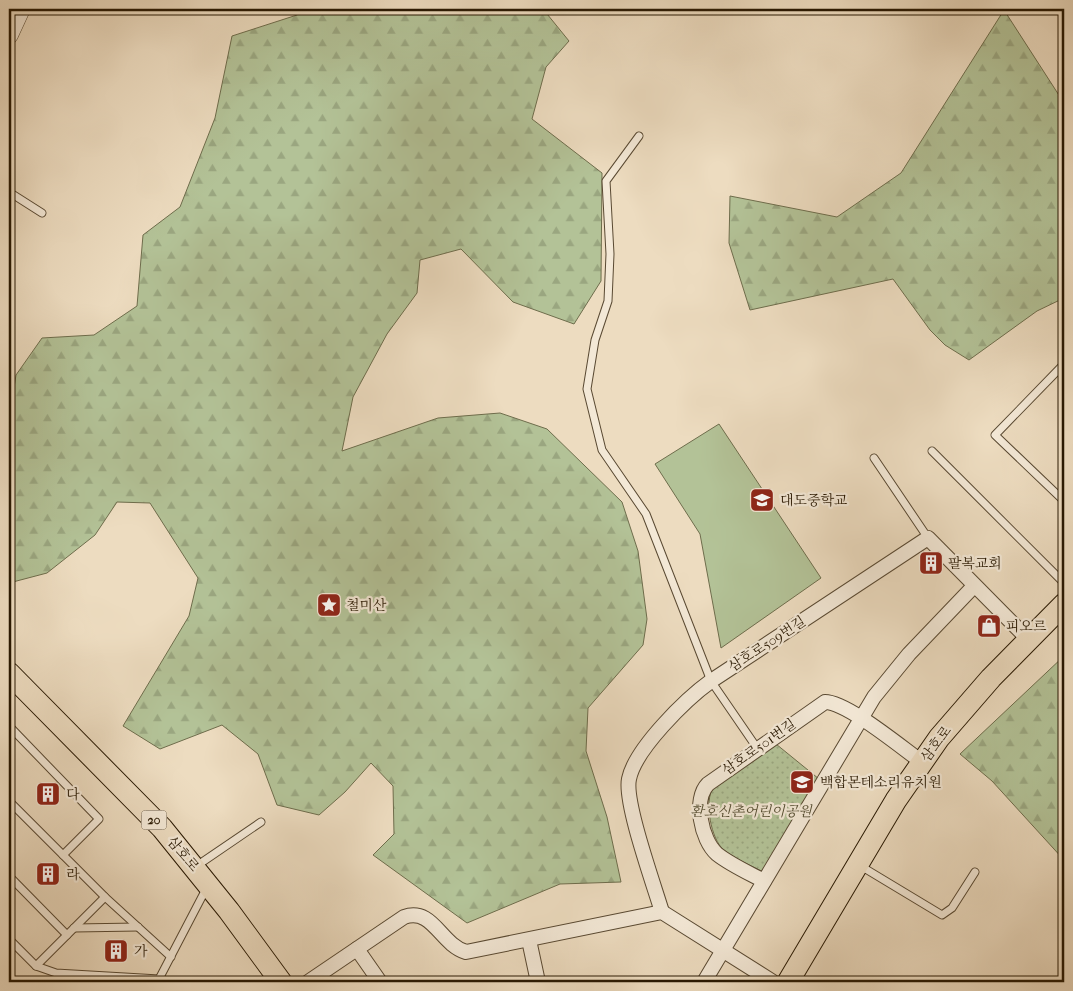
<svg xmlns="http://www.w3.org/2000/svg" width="1073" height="991" viewBox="0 0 1073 991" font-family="'IM FELL French Canon','Noto Serif KR',serif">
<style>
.forest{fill:url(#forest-firs);stroke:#6e6d4c}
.park{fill:url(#park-dots);stroke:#6e6d4c}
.pitch{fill:#b3c297;stroke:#6e6d4c}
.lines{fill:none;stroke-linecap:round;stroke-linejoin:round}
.service-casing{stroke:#594932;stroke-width:9}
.minor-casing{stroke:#594932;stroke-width:16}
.tertiary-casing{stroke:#594932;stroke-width:19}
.primary-casing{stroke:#281802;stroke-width:23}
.service{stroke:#f3e8d6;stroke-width:7}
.minor{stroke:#f3e8d6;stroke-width:14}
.tertiary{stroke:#f3e8d6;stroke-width:18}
.primary{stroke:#eddcc0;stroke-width:21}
.labels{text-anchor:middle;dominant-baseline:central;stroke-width:4.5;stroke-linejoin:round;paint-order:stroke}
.shield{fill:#f3e8d6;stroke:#655642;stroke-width:1}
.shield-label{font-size:12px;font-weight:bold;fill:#281802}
.poi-label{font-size:14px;fill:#281802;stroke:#f3e8d6;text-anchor:start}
.street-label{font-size:14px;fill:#281802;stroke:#f3e8d6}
.park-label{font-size:14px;font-style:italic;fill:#524b2f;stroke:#f3e8d6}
</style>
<defs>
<pattern id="forest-firs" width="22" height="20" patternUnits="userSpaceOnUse" patternTransform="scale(1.25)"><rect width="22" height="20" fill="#b3c297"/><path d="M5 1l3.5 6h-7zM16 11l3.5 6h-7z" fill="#9aa680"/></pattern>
<pattern id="park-dots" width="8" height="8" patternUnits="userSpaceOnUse" patternTransform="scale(1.25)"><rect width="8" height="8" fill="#b3c297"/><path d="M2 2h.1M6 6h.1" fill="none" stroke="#9aa680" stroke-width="1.8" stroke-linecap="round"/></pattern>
</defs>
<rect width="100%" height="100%" fill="#eddcc0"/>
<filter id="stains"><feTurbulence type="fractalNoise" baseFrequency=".004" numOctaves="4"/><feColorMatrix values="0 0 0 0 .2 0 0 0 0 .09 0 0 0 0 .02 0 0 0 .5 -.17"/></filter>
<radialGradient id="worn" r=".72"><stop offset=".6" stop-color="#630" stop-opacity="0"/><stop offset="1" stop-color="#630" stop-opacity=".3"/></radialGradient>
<g class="forest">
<path d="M306,9H543L569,41L546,67L532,119L602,173L601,281L574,324L513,302L461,249L420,260L417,293L387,334L353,397L342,451L438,418L500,413L547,429L622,502L638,551L647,619L643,645L588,708L586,751L607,817L621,882L560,884L467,923L373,855L394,834L393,786L371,763L345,792L319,815L277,805L258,754L222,725L160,749L123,726L189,616L198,578L150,503L117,502L95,535L47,573L9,583V420L16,375L42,338L94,335L137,306L143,235L180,207L215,118L232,36L297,15Z"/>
<path d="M1004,10L1064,103V298L1037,311L969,360L945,345L930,330L893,279L750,310L729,243L730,196L837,217L901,173Z"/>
<path d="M1064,656V860L992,781L960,754Z"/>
</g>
<path class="park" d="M776,744L819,779L763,872C750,865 735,859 724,850C711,840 704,801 713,788Z"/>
<path class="pitch" d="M719,424L821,578L721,648L700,534L655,464Z"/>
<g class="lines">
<defs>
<g id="service">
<path d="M639,136L606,181L610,254L608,301L595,340L587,389L602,450L646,514L711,681L757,748"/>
<path d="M9,192L42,213"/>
<path d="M1064,364L995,435L1064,501"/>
<path d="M932,451L1064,583"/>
<path d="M874,458L928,538"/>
<path d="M12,729L99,819L63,855"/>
<path d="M9,801L105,897L171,957"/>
<path d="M859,865L942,915L952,908L975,872"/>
<path d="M195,867L261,822"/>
<path d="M9,876L67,935"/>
<path d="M74,928L138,927"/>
<path d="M9,939L36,966L56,973L159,979L206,889"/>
<path d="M36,966L105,897"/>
</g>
<g id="minor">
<path d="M764,881C749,873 731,865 717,854C701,840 693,799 708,784L825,702C847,702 902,748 922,762"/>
<path d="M662,912C654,885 624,802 629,779C635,749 686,699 711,681L928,538L1029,640"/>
<path d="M529,940L538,982"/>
<path d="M357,949L380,982"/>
<path d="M308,982L404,917C433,907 440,944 466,952L662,912L773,982"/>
<path d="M704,982L874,697L909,654L974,586"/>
</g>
<path id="tertiary" d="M9,35L21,9"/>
<g id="primary">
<path d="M9,673L162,828L229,911L281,982"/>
<path d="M788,982L896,800L939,738L991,678L1064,604"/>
</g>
</defs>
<use href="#service" class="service-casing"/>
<use href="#minor" class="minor-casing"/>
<use href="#tertiary" class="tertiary-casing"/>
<use href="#primary" class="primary-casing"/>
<use href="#service" class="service"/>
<use href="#minor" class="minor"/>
<use href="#tertiary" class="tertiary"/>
<use href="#primary" class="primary"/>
</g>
<defs>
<symbol id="school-square" viewBox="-11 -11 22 22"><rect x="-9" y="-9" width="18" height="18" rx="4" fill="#8f2418" stroke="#f3e8d6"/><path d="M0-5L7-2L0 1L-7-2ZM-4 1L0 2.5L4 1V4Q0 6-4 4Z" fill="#fff"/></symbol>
<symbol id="building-square" viewBox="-11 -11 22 22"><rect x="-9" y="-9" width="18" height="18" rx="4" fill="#8f2418" stroke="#f3e8d6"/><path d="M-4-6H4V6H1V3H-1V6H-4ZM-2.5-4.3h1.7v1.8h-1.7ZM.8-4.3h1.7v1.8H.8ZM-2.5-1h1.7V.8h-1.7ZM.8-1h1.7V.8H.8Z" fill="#fff"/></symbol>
<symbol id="sight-square" viewBox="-11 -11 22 22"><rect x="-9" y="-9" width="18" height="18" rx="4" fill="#8f2418" stroke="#f3e8d6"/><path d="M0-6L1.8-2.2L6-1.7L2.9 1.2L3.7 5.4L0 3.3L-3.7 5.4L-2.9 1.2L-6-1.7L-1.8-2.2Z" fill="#fff"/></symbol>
<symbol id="shop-square" viewBox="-11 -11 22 22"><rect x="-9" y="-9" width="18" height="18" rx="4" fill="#8f2418" stroke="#f3e8d6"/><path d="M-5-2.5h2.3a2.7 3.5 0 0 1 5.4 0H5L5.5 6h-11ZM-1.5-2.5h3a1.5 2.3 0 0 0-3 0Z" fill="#fff"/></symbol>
</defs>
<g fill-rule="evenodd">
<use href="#school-square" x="748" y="486" width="28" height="28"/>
<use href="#building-square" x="917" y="549" width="28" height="28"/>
<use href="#sight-square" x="315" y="591" width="28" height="28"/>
<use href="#shop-square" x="975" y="612" width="28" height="28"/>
<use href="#school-square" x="788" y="768" width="28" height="28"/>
<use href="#building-square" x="34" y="780" width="28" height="28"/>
<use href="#building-square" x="34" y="860" width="28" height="28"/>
<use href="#building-square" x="102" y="937" width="28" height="28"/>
</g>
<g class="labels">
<rect class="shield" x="141.5" y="810.5" width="25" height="19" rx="4"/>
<g class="shield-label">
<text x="154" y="820">20</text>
</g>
<g class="poi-label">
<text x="780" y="500">대도중학교</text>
<text x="948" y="563">팔복교회</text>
<text x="346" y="605">철미산</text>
<text x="1006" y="626">피오르</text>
<text x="820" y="782">백합몬테소리유치원</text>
<text x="66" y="794">다</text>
<text x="66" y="874">라</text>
<text x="134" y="951">가</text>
</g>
<g class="street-label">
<text transform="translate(767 644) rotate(-33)">삼호로509번길</text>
<text transform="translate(936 744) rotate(-53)">삼호로</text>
<text transform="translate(759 747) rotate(-35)">삼호로501번길</text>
<text transform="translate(183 854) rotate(50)">삼호로</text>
</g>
<g class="park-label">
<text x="751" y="811">환호신촌어린이공원</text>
</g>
</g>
<rect width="1073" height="991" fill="none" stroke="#eddcc0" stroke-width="30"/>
<rect x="10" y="10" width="1053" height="971" fill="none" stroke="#281802" stroke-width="2.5"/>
<rect x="15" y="15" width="1043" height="961" fill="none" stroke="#281802"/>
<rect width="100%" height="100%" filter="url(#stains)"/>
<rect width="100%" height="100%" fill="url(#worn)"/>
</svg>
